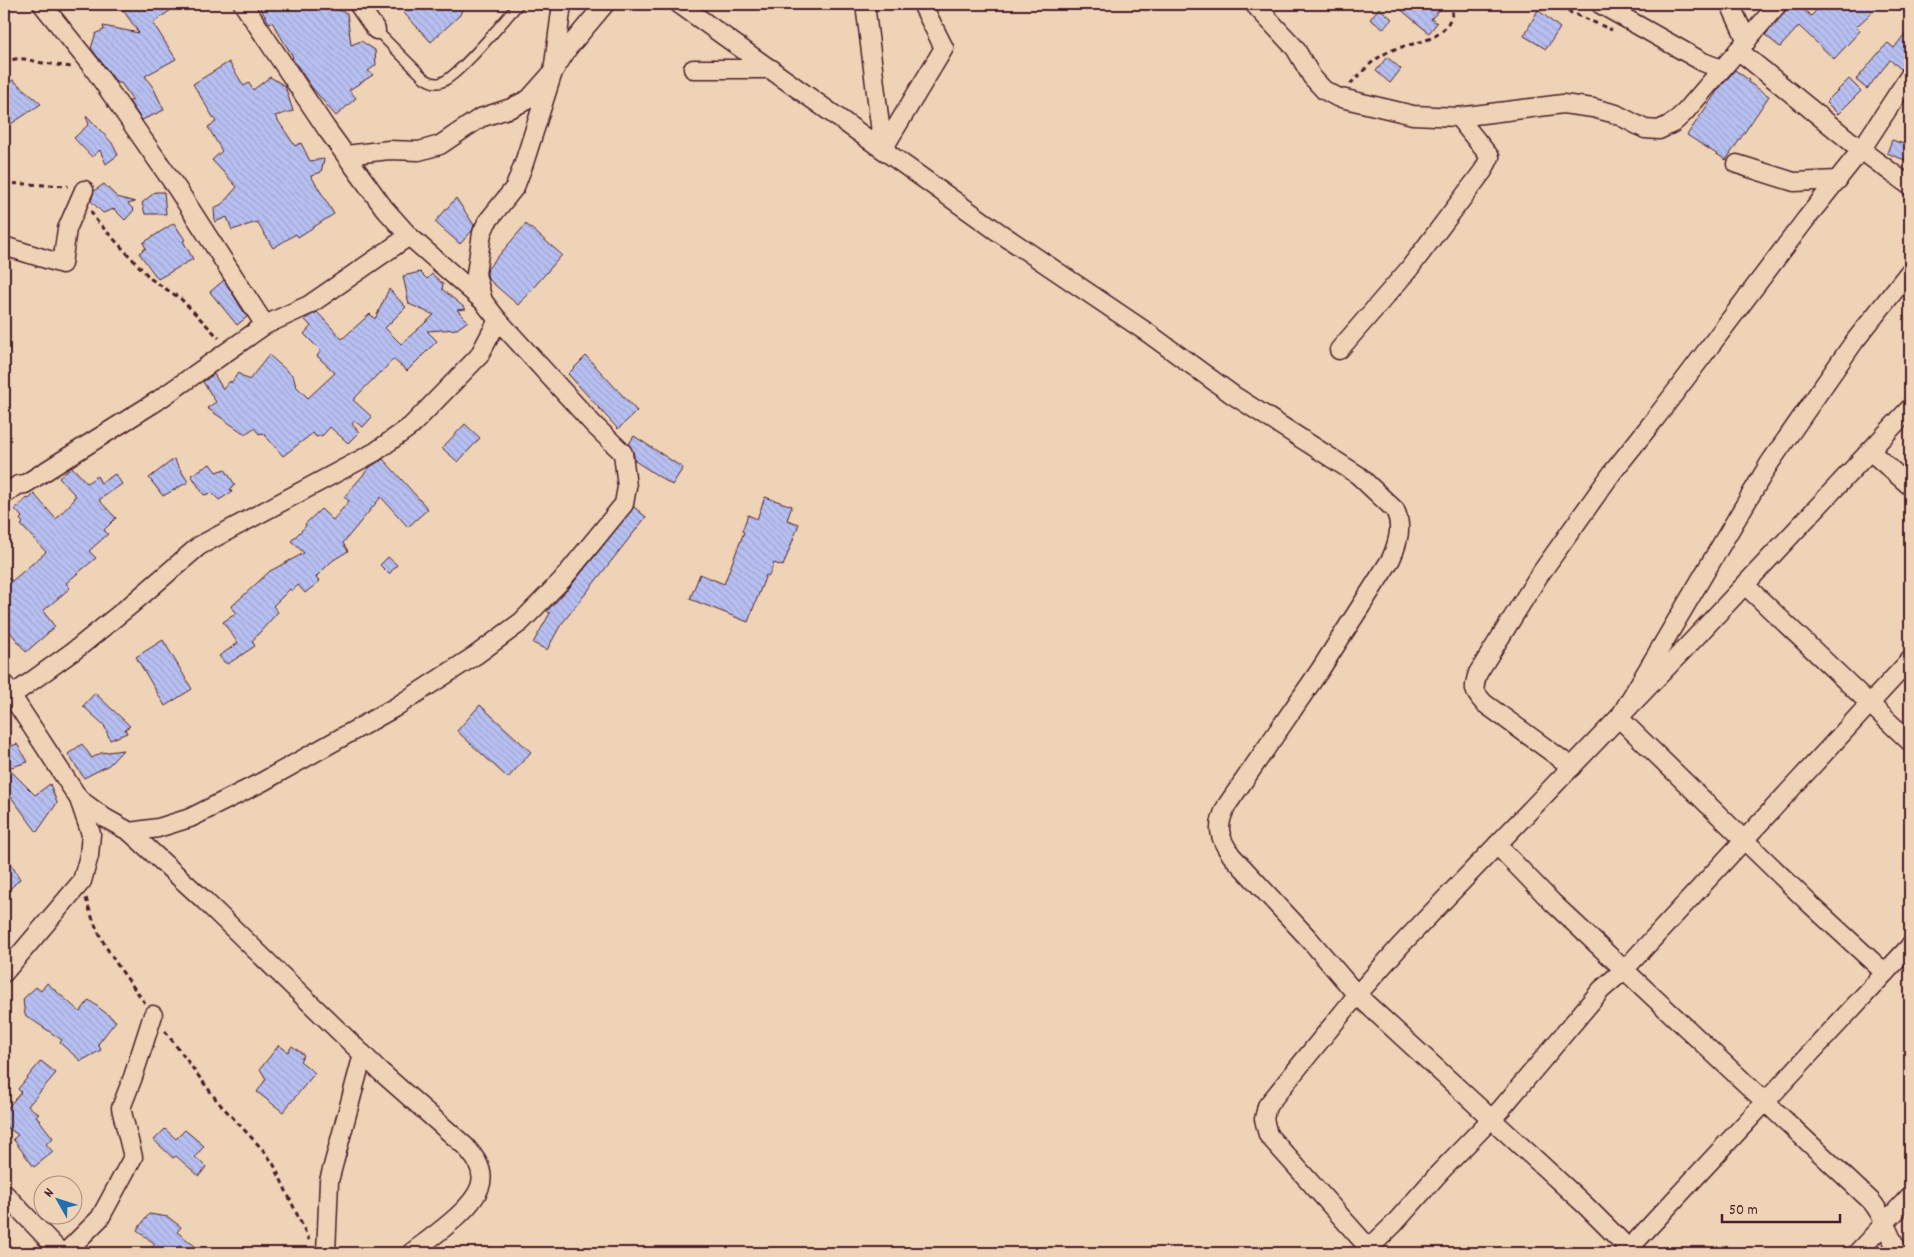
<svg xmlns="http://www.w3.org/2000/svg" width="1914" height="1257" viewBox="0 0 1914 1257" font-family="Dekko,sans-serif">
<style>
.building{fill:url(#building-back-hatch);stroke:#4a1f2b}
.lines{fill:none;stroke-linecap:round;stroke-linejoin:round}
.service-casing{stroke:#4a1f2b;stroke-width:12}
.minor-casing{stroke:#4a1f2b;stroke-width:21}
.path{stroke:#4a1f2b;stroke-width:3;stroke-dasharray:5 4;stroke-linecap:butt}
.service{stroke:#efd3b6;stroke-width:9}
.minor{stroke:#efd3b6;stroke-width:18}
</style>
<defs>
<pattern id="building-back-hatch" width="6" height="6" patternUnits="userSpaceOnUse" patternTransform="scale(1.25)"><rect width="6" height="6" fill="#b7c0f1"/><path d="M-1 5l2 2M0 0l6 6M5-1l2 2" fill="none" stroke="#9fa5cf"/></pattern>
</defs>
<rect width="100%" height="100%" fill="#efd3b6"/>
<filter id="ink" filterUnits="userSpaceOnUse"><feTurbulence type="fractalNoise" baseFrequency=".02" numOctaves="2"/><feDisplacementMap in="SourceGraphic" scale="10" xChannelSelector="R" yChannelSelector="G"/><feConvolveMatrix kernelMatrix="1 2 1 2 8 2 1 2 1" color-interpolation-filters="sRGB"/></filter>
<g filter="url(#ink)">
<g class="building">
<path d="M144,4H179L153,23L176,59L145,76L154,89L164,110L142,120L129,101L133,100L121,83H117L91,48L96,33L104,30L103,26L139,33L123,10Z"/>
<path d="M258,4H285L311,10L308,4H319L347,13L351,45L361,41L375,50L376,65L368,71L373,75L349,90L356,98L336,116L313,89L292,58L293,57L272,22L269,23Z"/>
<path d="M396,4H464L460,15L431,42L403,12L404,11Z"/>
<path d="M1394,4H1445L1431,19L1437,23L1429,33Z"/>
<path d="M1788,4H1798L1811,16L1822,4H1881L1856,27L1860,31L1834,59L1799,26L1780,47L1765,35L1784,14Z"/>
<path d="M1379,8L1392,19L1383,29L1370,19Z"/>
<path d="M1538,10L1560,28L1546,49L1524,36Z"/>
<path d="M1910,27V64L1901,69L1890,60L1867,89L1856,80L1881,50L1888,43L1894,48Z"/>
<path d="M1387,57L1401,69L1390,83L1376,71Z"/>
<path d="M229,62L244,86L249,83L253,90L270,77L285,86L293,111L275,116L295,146L301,143L310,161L324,159L321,172L311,176L334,214L298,237L296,234L273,248L257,222L232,230L227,217L215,222L214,208L222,204L237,187L212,160L222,151L208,127L216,122L193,84Z"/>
<path d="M1735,70L1749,80L1748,82L1769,96L1726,160L1687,135L1718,90Z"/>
<path d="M1849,79L1861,91L1838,114L1826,102Z"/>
<path d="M13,80L41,104L11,124L4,111V86Z"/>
<path d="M87,116L112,143L118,155L106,164L100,150L92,157L74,138L89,124L86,117Z"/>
<path d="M1892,140L1910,146V162L1887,153Z"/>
<path d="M104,184L117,197L135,202L128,204L134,210L125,220L114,209L103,213L91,201L94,191Z"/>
<path d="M155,192H164L166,214H145L142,203Z"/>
<path d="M456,198L474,225L472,231L460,244L435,222Z"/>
<path d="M174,223L185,240L183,241L193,259L158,279L139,253L146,248L143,243Z"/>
<path d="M526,224L562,255L518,305L488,279L487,273L488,268Z"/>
<path d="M420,272L427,279L432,274L443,284L442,289L466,309L457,310L468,321L457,329L427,331L437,341L407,371L393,359L381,373L380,372L353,400L372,417L363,427L354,421L352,424L359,432L348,443L330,427L323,435L316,437L313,433L283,456L263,433L259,434L254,428L245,434L207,408L216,402L203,382L214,374L223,389L230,381L231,383L238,373L249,380L269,355L293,376L296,386L308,398L335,373L317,356L321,351L304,334L311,326L305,320L306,318L317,312L342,339L370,314L375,319L389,289L406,307L385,328L401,344L434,315L409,304L403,276Z"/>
<path d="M224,280L247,317L237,325L210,292Z"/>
<path d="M586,356L637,411L618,429L568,374Z"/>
<path d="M465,424L480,438L458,462L442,448Z"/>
<path d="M634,436L683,468L672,485L635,461L633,451L629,444Z"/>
<path d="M174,459L188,482L163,496L149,478Z"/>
<path d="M383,459L428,509L408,527L381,497L343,543L348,551L332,561L316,577L320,581L305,593L298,585L292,591L290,589L273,606L278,612L252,641L255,646L228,664L224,662L219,656L238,643L223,622L237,613L231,607L270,571L304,553L291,541L306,526L305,524L321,509L333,520L349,501L344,497L370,467Z"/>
<path d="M210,464L216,472L225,469L235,485L230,489L232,492L219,500L212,493L204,495L191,475Z"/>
<path d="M72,467L87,483L97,476L101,483L115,474L122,484L99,500L116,518L104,530L108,534L89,551L96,558L66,583L70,588L43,611L55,627L26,652L4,624V575L12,581L46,552L21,525L23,523L20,519L22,517L15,509L27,498L29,499L34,494L56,519L74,500L73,498L76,496L59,478Z"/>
<path d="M765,497L792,506L787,520L799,524L783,566L774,563L769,576L766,575L748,622L690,599L700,574L724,584L744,532L742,531L748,515L757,519Z"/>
<path d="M634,507L646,517L560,626L547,650L533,643L550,613L547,611L570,587Z"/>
<path d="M388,557L397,565L389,574L380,565Z"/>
<path d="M163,640L192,689L165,706L136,657Z"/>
<path d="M95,693L130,726L125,729L127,733L110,740L104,725L83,706Z"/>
<path d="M480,705L531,752L508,778L457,731Z"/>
<path d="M17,744L28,762L8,768L35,795L50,784L57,803L37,832L11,797L4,802V749Z"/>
<path d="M82,744L92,758L101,753L123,750L109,765L84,778L68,754Z"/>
<path d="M4,853L20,879L4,895Z"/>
<path d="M47,983L80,1012L89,1000L116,1021L98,1044L101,1050L81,1061L60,1043L62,1040L25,1015L23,999L36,987L41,991Z"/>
<path d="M279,1045L288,1052L292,1046L304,1055L300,1061L315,1073L283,1112L257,1092L266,1079L260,1069Z"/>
<path d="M41,1061L56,1073L28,1106L39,1114L36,1116L53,1138L46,1144L53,1152L34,1167L13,1139L18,1135L4,1125V1112L21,1092L18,1089Z"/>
<path d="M165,1129L176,1139L185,1130L204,1146L195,1157L206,1167L199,1176L176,1156L173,1158L154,1140Z"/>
<path d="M149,1214L168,1217L181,1227L177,1232L204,1253H147L155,1244L137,1230Z"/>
</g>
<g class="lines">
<defs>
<path id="service" d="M376,30L424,78C430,82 436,85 442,82C459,76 504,20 519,4"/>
<g id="minor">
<path d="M42,4L94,69L178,190L265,325"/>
<path d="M358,4L376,30"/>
<path d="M679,4L994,229L1148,333L1233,395L1358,475L1395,510C1403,526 1398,543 1391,559L1320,670L1227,805C1216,826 1218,837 1232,856L1310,940L1357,995L1585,1205L1633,1253"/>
<path d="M865,4L883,149"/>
<path d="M1254,4L1295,48L1312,77L1324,90L1337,97L1413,115L1458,117L1563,104L1593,108L1616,114L1645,129L1659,130L1673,123L1685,112L1778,4"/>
<path d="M1600,4L1703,62L1721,69"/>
<path d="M1730,4L1747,41"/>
<path d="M1738,50L1861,150L1910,186"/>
<path d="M693,69H772"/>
<path d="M883,149L944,48L922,4"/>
<path d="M346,155L389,150L419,151L440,145L480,118L511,108L529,99L553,72L568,48L605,4"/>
<path d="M1737,164L1794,182L1838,180"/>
<path d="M4,246L62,264L67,229L84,190"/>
<path d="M483,301L476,274L482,233L487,222L515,187L524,163L553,72L562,4"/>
<path d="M1339,350L1409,269L1483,171L1490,157L1458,117"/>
<path d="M1870,451L1910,486"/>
<path d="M4,495L18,485L25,484L157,401L265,325L309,305L409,236"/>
<path d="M1745,585L1910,742"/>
<path d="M4,684L79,799L91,834L89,856L82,881L4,973"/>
<path d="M4,701L79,647L133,603L199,546L375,452L411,426L479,356L498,320"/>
<path d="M1572,767L1484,703C1473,691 1473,688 1478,673L1538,577L1612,473L1655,419L1806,219L1861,150L1910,75"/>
<path d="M79,799L105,818L130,832L158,828L190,818L262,782L394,708L476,655L521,622L562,580L624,504L627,487L623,453L594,425L498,320L483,301L409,236L384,208L326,128L243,4"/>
<path d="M130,832L205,901L381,1072L465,1146C474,1156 484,1168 481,1183C476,1208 430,1238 411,1253"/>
<path d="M1497,845L1553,903L1871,1201C1885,1216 1888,1237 1900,1253"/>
<path d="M1885,973L1809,903L1619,718L1769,464L1854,342L1910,271"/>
<path d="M4,1193L61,1253"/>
<path d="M1369,1248L1268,1135L1264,1119L1267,1106L1357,995L1401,945L1695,638L1910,408"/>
<path d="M65,1253L100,1218L133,1157L121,1108L133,1077L153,1015"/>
<path d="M326,1253L329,1181L363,1054"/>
<path d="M1364,1253L1393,1225L1440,1172L1501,1109L1601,990L1625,969L1910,660"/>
<path d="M1625,1253L1910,946"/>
<path d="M1857,1253L1910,1196"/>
</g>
</defs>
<use href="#service" class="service-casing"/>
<use href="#minor" class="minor-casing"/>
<g class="path">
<path d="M1551,4L1612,30"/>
<path d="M4,63C21,55 26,60 43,63C52,64 62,66 71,67"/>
<path d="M1350,84C1360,75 1369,63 1381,56C1408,38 1449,49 1454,4"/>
<path d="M4,183L68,186"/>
<path d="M91,211L96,220L151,279L181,299L219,338"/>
<path d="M86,898C98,943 119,967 145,1003"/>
<path d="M165,1031L218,1102L266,1153L274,1165L309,1240"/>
</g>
<use href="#service" class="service"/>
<use href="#minor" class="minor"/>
</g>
</g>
<rect width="1914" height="1257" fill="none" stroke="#efd3b6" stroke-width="20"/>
<rect x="10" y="10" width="1894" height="1237" fill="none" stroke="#4a1f2b" stroke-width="2" filter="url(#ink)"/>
<g transform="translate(58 1200) rotate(309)"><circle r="24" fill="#efd3b6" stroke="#ad8b7e"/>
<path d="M0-4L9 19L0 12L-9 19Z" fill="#1f6fb2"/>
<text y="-8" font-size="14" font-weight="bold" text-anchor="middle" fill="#4a1f2b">N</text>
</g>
<path d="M1722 1214v8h118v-8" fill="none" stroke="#4a1f2b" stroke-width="2.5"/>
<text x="1729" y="1214" font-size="15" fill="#4a1f2b" stroke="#efd3b6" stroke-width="4" paint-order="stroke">50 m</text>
</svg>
